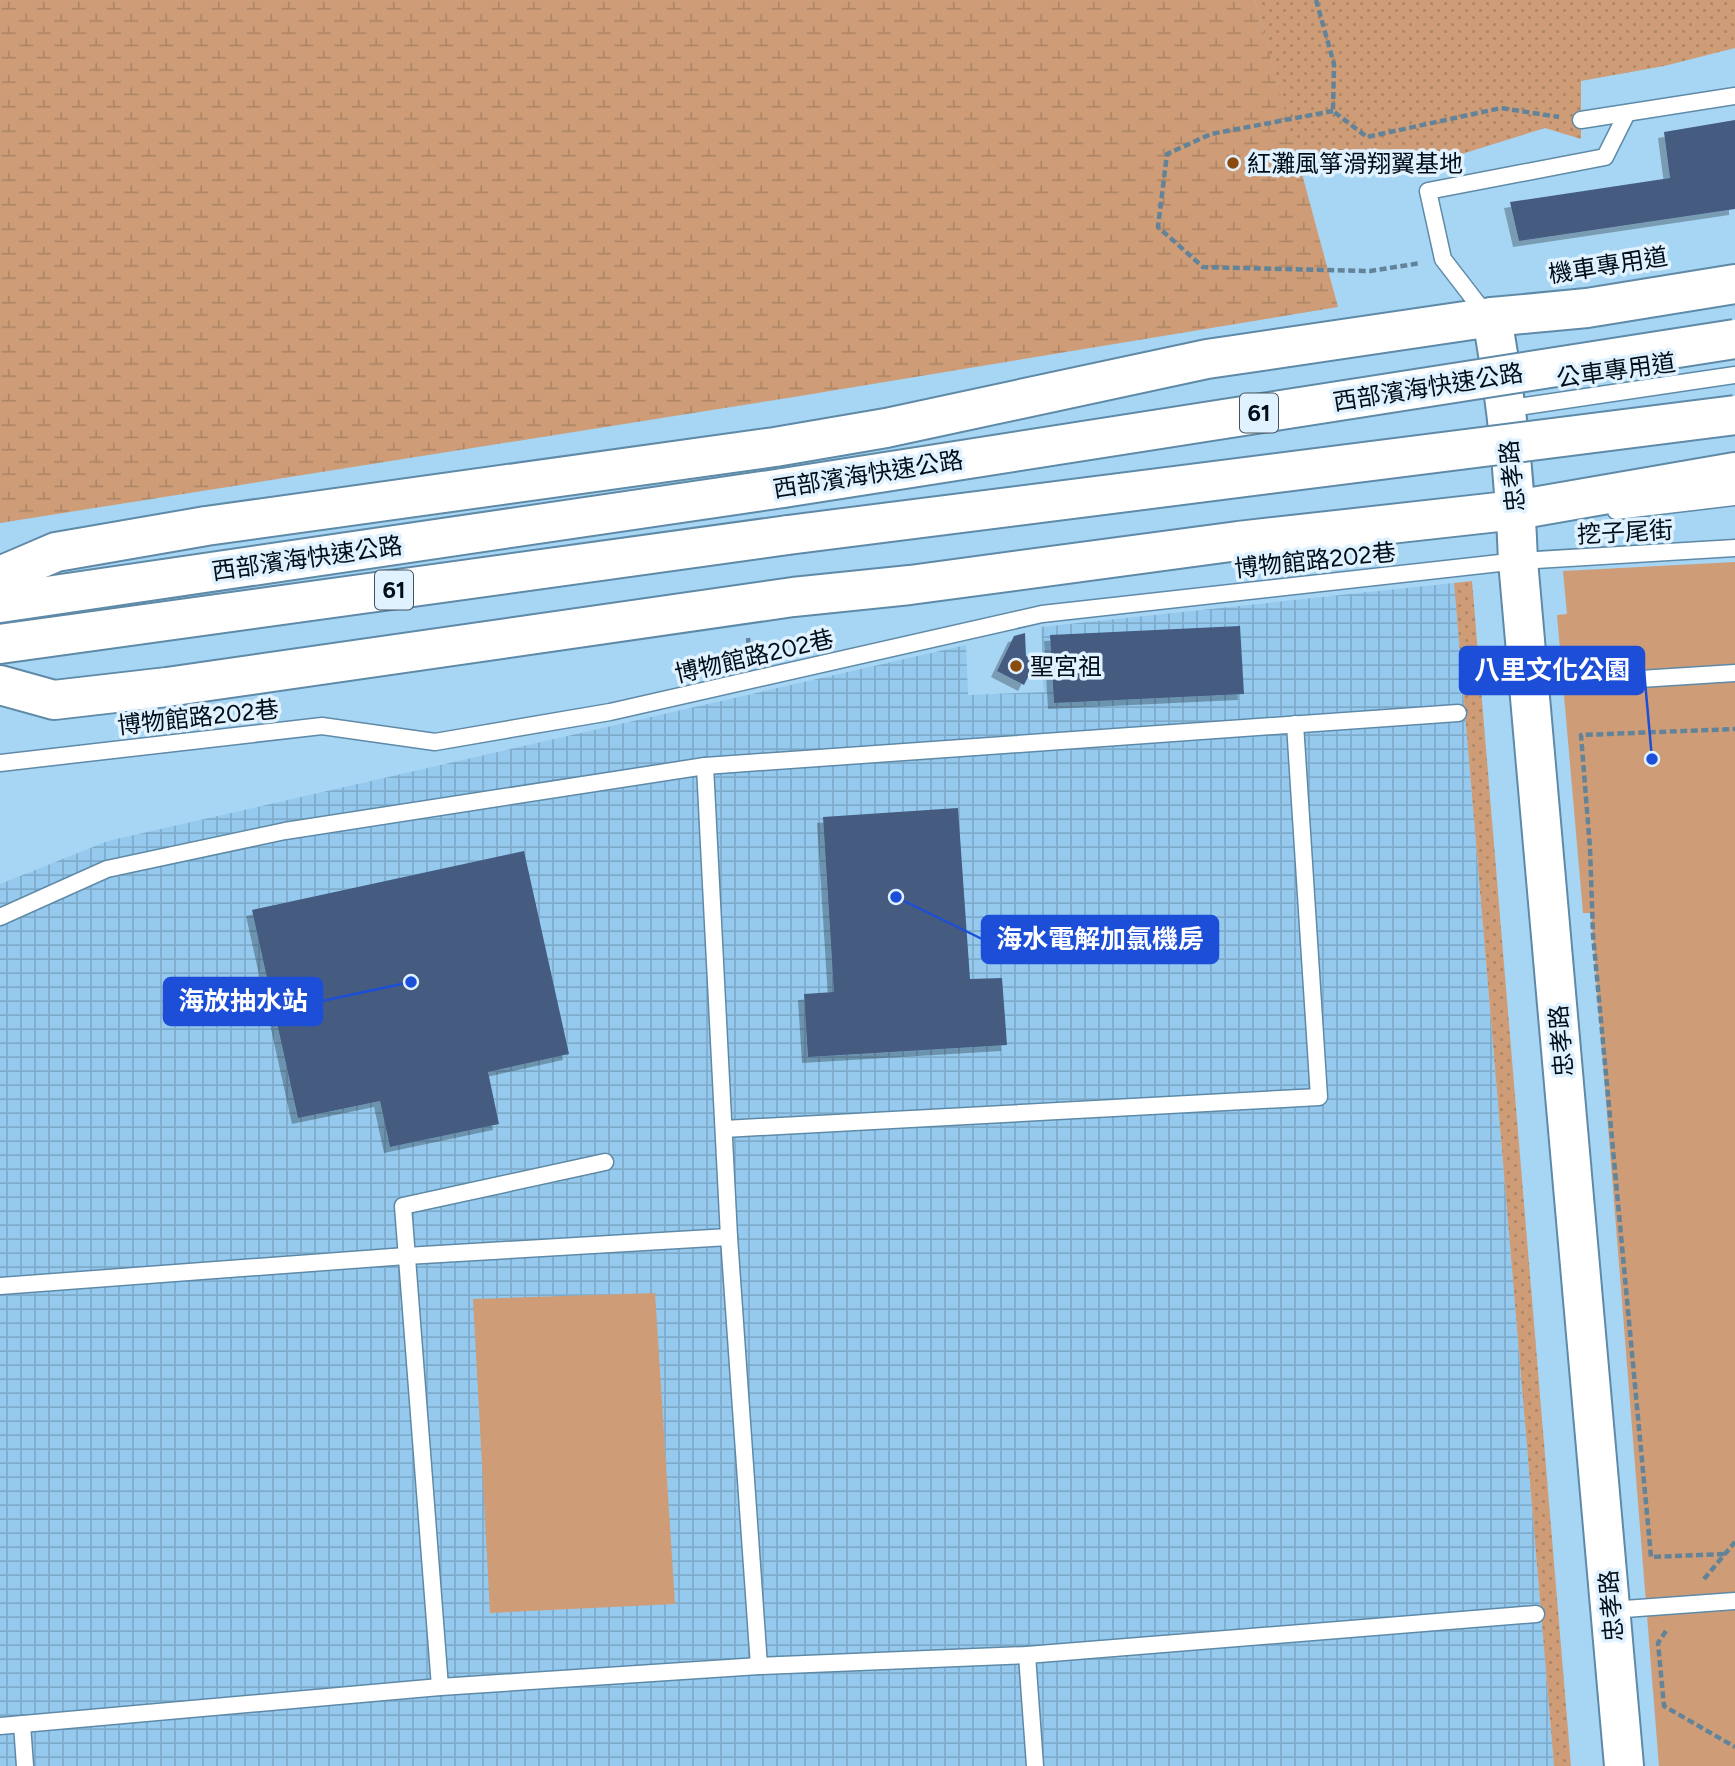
<svg xmlns="http://www.w3.org/2000/svg" width="1735" height="1766" viewBox="0 0 1735 1766" font-family="Figtree,'Noto Sans TC',sans-serif">
<style>
.industrial{fill:url(#industrial-grid)}
.grass{fill:url(#grass-dots)}
.wetland{fill:url(#wetland-marsh)}
.green{fill:#ce9d77}
.building{fill:#445c80;filter:url(#shadow)}
.lines{fill:none;stroke-linecap:round;stroke-linejoin:round}
.lane-casing{stroke:#5f8aa7;stroke-width:19}
.secondary-casing{stroke:#5f8aa7;stroke-width:42}
.highway-casing{stroke:#5f8aa7;stroke-width:42}
.path{stroke:#638399;stroke-width:4.5;stroke-dasharray:7 3.5;stroke-linecap:butt}
.lane{stroke:#fff;stroke-width:16}
.secondary{stroke:#fff;stroke-width:38}
.highway{stroke:#fff;stroke-width:38}
.highway-bridge-casing{stroke:#5f8aa7;stroke-width:42;stroke-linecap:butt}
.highway-bridge{stroke:#fff;stroke-width:38}
.poi-dot{fill:#8a4c0e;stroke:#e0f2ff;stroke-width:2.5}
.labels{text-anchor:middle;dominant-baseline:central;stroke-width:7;stroke-linejoin:round;paint-order:stroke}
.shield{fill:#e0f2ff;stroke:#44525d;stroke-width:2}
.shield-label{font-size:23px;font-weight:bold;fill:#010e18}
.poi-label{font-size:24px;fill:#010e18;stroke:#e0f2ff;text-anchor:start}
.street-label{font-size:24px;fill:#010e18;stroke:#e0f2ff}
.leader{fill:none;stroke:#1d4ed8;stroke-width:2.5}
.callout-dot{fill:#1d4ed8;stroke:#e0f2ff;stroke-width:2.5}
.callout{fill:#1d4ed8;stroke:#1d4ed8;stroke-width:2.5}
.callout-label{font-size:26px;text-anchor:middle;font-weight:bold;fill:#fff}
</style>
<defs>
<pattern id="industrial-grid" width="8" height="8" patternUnits="userSpaceOnUse" patternTransform="scale(1.75)"><rect width="8" height="8" fill="#95caee"/><path d="M0 4h8M4 0v8" fill="none" stroke="#7faccb"/></pattern>
<pattern id="grass-dots" width="8" height="8" patternUnits="userSpaceOnUse" patternTransform="scale(1.75)"><rect width="8" height="8" fill="#ce9d77"/><path d="M2 2h.1M6 6h.1" fill="none" stroke="#af8666" stroke-width="1.8" stroke-linecap="round"/></pattern>
<pattern id="wetland-marsh" width="20" height="14" patternUnits="userSpaceOnUse" patternTransform="scale(1.75)"><rect width="20" height="14" fill="#ce9d77"/><path d="M1 5h8M5 5V1M11 12h8M15 12V8" fill="none" stroke="#af8666"/></pattern>
<filter id="shadow"><feDropShadow dx="-6" dy="6" stdDeviation="0" flood-color="#0004"/></filter>
</defs>
<rect width="100%" height="100%" fill="#a7d5f4"/>
<path class="industrial" d="M1454,583L1554,1766H0V884L108,841L966,645L968,695L1044,692L1041,627Z"/>
<g class="grass">
<path d="M1255,0H1735V48L1664,66L1581,81V139L1545,128L1449,158L1300,169Z"/>
<path d="M1472,581L1571,1766H1554L1454,583Z"/>
</g>
<path class="wetland" d="M0,0H1255L1338,307L794,397L0,523Z"/>
<g class="green">
<path d="M1735,562V1766H1659L1591,913H1583L1557,615L1567,614L1563,571Z"/>
<path d="M655,1293L675,1604L490,1613L473,1299Z"/>
</g>
<g class="building">
<path d="M1735,120V209L1519,241L1510,202L1670,178L1664,132Z"/>
<path d="M1240,626L1244,694L1054,703L1050,635Z"/>
<path d="M1025,633L1026,656L1036,661L1024,685L997,671L1014,636Z"/>
<path d="M958,808L970,979L1002,978L1007,1045L808,1057L804,994L834,992L823,817Z"/>
<path d="M524,851L569,1054L488,1072L499,1124L390,1147L380,1101L298,1118L252,910Z"/>
</g>
<g class="lines">
<defs>
<g id="lane">
<path d="M1581,120L1735,96"/>
<path d="M1490,315L1480,307L1443,259L1428,191L1605,157L1627,113"/>
<path d="M1505,409L1735,375"/>
<path d="M1616,511L1735,497"/>
<path d="M1529,686L1735,673"/>
<path d="M0,763L322,726L435,742L610,712L1042,614L1518,561L1735,548"/>
<path d="M705,766L729,1237L759,1666"/>
<path d="M0,917L107,869L285,831L705,766L1458,713"/>
<path d="M724,1129L1319,1097L1295,724"/>
<path d="M0,1286L406,1256L729,1237"/>
<path d="M1611,1610L1735,1601"/>
<path d="M1027,1655L1035,1766"/>
<path d="M440,1687L403,1206L605,1162"/>
<path d="M22,1724L25,1766"/>
<path d="M0,1726L440,1687L759,1666L1027,1655L1536,1614"/>
</g>
<path id="secondary" d="M1492,317C1506,397 1515,480 1518,561L1624,1766"/>
<g id="highway">
<path d="M0,576L56,552L206,526L775,447L886,428L1207,359L1492,317L1587,308L1735,284"/>
<path d="M0,603L783,488"/>
<path d="M0,644L788,535"/>
<path d="M0,685L54,700L167,687L793,597L910,585L1238,541L1516,510L1735,472"/>
</g>
</defs>
<use href="#lane" class="lane-casing"/>
<use href="#secondary" class="secondary-casing"/>
<use href="#highway" class="highway-casing"/>
<g class="path">
<path d="M1316,0L1334,64L1333,111L1367,137L1501,108L1559,117"/>
<path d="M1333,111L1211,134L1167,154L1158,227L1203,267L1370,271L1421,263"/>
<path d="M748,638L750,657"/>
<path d="M1724,1554L1651,1557L1593,935L1590,848L1581,735L1735,729"/>
<path d="M1704,1579L1735,1542"/>
<path d="M1666,1631L1658,1643L1664,1706L1735,1747"/>
</g>
<use href="#lane" class="lane"/>
<use href="#secondary" class="secondary"/>
<use href="#highway" class="highway"/>
<defs>
<g id="highway-bridge">
<path d="M783,488L1735,339"/>
<path d="M788,535L1735,415"/>
</g>
</defs>
<use href="#highway-bridge" class="highway-bridge-casing"/>
<use href="#highway-bridge" class="highway-bridge"/>
</g>
<g class="poi-dot">
<circle cx="1233" cy="163" r="7"/>
<circle cx="1016" cy="666" r="7"/>
</g>
<g class="labels">
<g class="shield">
<rect x="1240" y="393.5" width="38" height="39" rx="5"/>
<rect x="375" y="570.5" width="38" height="39" rx="5"/>
</g>
<g class="shield-label">
<text x="1259" y="413">61</text>
<text x="394" y="590">61</text>
</g>
<g class="poi-label">
<text x="1247" y="163">紅灘風箏滑翔翼基地</text>
<text x="1030" y="666">聖宮祖</text>
</g>
<g class="street-label">
<text transform="translate(1608 265) rotate(-9)">機車專用道</text>
<text transform="translate(1616 370) rotate(-8)">公車專用道</text>
<text transform="translate(1428 387) rotate(-9)">西部濱海快速公路</text>
<text transform="translate(868 474) rotate(-9)">西部濱海快速公路</text>
<text transform="translate(1512 476) rotate(-96)">忠孝路</text>
<text transform="translate(1625 532) rotate(-3)">挖子尾街</text>
<text transform="translate(307 558) rotate(-8)">西部濱海快速公路</text>
<text transform="translate(1315 560) rotate(-6)">博物館路202巷</text>
<text transform="translate(754 656) rotate(-13)">博物館路202巷</text>
<text transform="translate(198 717) rotate(-6)">博物館路202巷</text>
<text transform="translate(1561 1041) rotate(-95)">忠孝路</text>
<text transform="translate(1611 1606) rotate(-95)">忠孝路</text>
</g>
</g>
<path class="leader" d="M1652 759L1644 670M896 897L982 939M411 982L322 1001"/>
<g class="callout-dot">
<circle cx="1652" cy="759" r="7"/>
<circle cx="896" cy="897" r="7"/>
<circle cx="411" cy="982" r="7"/>
</g>
<g class="callout">
<rect x="1460" y="647" width="184" height="47" rx="7"/>
<rect x="982" y="916" width="236" height="47" rx="7"/>
<rect x="164" y="978" width="158" height="47" rx="7"/>
</g>
<g class="callout-label">
<text x="1552" y="679">八里文化公園</text>
<text x="1100" y="948">海水電解加氯機房</text>
<text x="243" y="1010">海放抽水站</text>
</g>
</svg>
